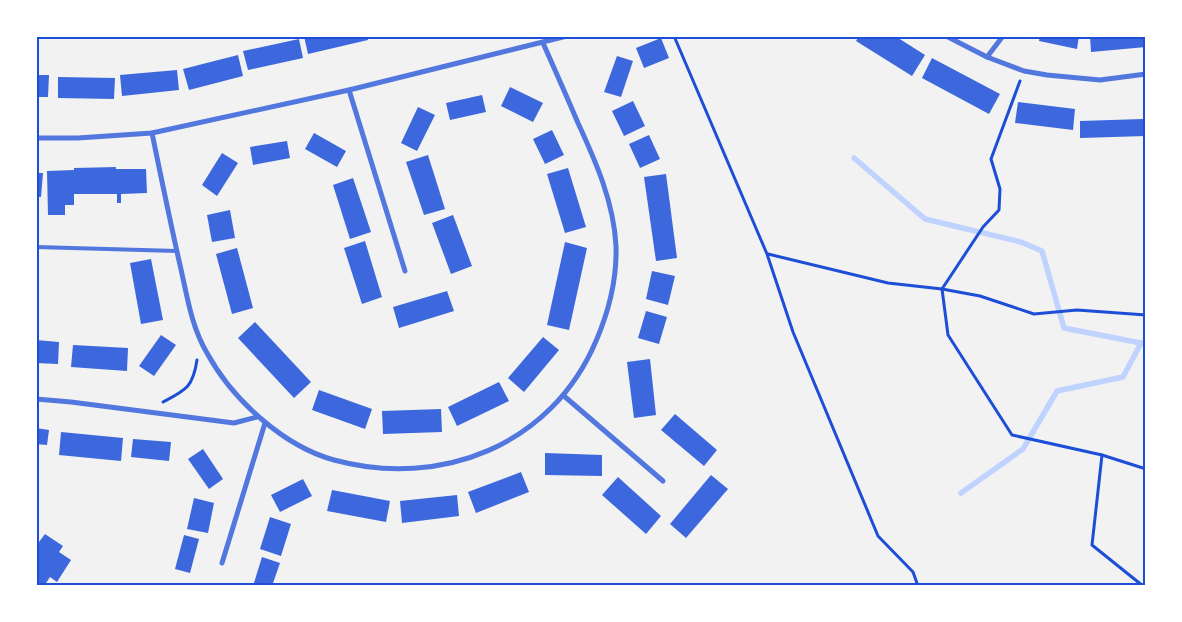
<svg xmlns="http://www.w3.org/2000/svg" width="1182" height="622" viewBox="0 0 1182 622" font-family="Roboto,sans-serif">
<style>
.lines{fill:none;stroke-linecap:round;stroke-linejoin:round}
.stream{stroke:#bfd3fe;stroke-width:5.5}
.building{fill:#3d67dc}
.path{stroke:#1d4ed8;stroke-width:3}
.service{stroke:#5277de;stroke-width:4}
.minor{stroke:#5277de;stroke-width:5}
.neatline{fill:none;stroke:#1d4ed8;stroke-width:2}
</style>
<rect width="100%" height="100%" fill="#f2f2f2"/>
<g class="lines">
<g class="stream">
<path d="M854,158L925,219L1021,242L1042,251L1064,328L1146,344"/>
<path d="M961,493L1023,449L1057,391L1123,377L1141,343"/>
</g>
</g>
<g class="building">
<path d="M304,36H367L368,40L308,54Z"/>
<path d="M859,36H895L925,55L912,76L856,41Z"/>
<path d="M1040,36H1079L1077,49L1039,41Z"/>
<path d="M1090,36H1146V47L1091,52Z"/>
<path d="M661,38L669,58L644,68L636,48Z"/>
<path d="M299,39L303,58L248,70L243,51Z"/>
<path d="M238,55L243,76L189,90L183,69Z"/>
<path d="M617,56L633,61L621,97L604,92Z"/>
<path d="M932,58L1000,94L989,114L922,78Z"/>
<path d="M177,70L179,90L122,96L120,75Z"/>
<path d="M36,75H49L48,97H36Z"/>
<path d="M58,77L115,78L114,99L58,98Z"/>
<path d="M510,87L543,103L533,122L501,106Z"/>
<path d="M482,95L486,112L450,120L446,103Z"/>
<path d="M633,101L645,126L624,136L612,111Z"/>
<path d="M1018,102L1075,109L1073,130L1015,123Z"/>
<path d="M418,107L435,115L417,151L401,143Z"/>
<path d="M1142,119H1146V136L1080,138V121Z"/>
<path d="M552,130L564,155L545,164L533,139Z"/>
<path d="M314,133L346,151L337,167L305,149Z"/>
<path d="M649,135L660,159L640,168L629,144Z"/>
<path d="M287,141L290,158L253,165L250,147Z"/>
<path d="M222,153L238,163L217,196L202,185Z"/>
<path d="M428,155L445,209L424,215L406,162Z"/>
<path d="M116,167V169H146L147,193L121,194V203H117V194H74V205H65V215H48L47,171L74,170V168Z"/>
<path d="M568,168L586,227L565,233L547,174Z"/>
<path d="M36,173H43L41,197H36Z"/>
<path d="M666,174L677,258L656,261L644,177Z"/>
<path d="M353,178L371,232L350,239L333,185Z"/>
<path d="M230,210L235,238L212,242L207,215Z"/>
<path d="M453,215L472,266L451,274L432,223Z"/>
<path d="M365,241L382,297L362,304L344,248Z"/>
<path d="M565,242L587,248L569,330L547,325Z"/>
<path d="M237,248L253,308L232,314L216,254Z"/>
<path d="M151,259L163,320L141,324L130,263Z"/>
<path d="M652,271L675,276L668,305L646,299Z"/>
<path d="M447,291L454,311L399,328L393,307Z"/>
<path d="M646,311L667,317L659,344L638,338Z"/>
<path d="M255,322L311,382L294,398L238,338Z"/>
<path d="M161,335L176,345L154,376L139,366Z"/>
<path d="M543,337L559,350L524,392L508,378Z"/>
<path d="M36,340L59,342L58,364L36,363Z"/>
<path d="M73,345L128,348L127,371L71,367Z"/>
<path d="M650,359L656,415L634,418L627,362Z"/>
<path d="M499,382L509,401L457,426L448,407Z"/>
<path d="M319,390L372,409L365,429L312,410Z"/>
<path d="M441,409L442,432L383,434L382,411Z"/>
<path d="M675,414L717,450L704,466L661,430Z"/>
<path d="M36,428L49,430L47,445L36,444Z"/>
<path d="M61,432L123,438L121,461L59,455Z"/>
<path d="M133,439L171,442L169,461L131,457Z"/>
<path d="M203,449L223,479L209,489L188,459Z"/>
<path d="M545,453L602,455V476L545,475Z"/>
<path d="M521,472L529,492L476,513L468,492Z"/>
<path d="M711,475L728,489L686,538L670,524Z"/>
<path d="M618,477L661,516L646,534L602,495Z"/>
<path d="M303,479L312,496L280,512L271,495Z"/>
<path d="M332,490L390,501L386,522L327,511Z"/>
<path d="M457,495L459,516L402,523L400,501Z"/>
<path d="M194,498L214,503L208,533L187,529Z"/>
<path d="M270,517L291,524L281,556L260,549Z"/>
<path d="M45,534L63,546L59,552L71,560L57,582L50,577L44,586H36V540L39,542Z"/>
<path d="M184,535L199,539L190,573L175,569Z"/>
<path d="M262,557L280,563L272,586H253Z"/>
</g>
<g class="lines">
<g class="path">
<path d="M674,36L767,254L793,332L878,536L913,572L918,586"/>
<path d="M1020,81L991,159L1000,189L999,210L983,227L942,289L948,335L1012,435L1102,455L1146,469"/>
<path d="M768,254L888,283L942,289L980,296L1034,314L1077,310L1146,315"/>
<path d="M163,402C186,390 193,387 197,360"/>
<path d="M1102,455L1092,545L1143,586"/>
</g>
<path class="service" d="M36,247L177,251"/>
<g class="minor">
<path d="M946,36L987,57L1024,71L1047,75L1100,80L1146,74"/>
<path d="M987,57L1003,36"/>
<path d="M349,90L405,271"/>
<path d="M152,133C161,177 170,221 180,265C187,295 191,326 207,353C232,399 283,446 334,460C441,489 552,445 596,341C609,311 617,279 616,246C614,203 596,162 578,123C567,97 555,70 543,43"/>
<path d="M36,138H78L152,133L349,90L567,36"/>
<path d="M564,396L663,481"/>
<path d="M36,399L71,402L234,423L257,417"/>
<path d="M222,563L265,423"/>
</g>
</g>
<rect width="1182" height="622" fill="none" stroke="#ffffff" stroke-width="75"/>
<rect x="38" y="38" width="1106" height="546" class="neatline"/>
</svg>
